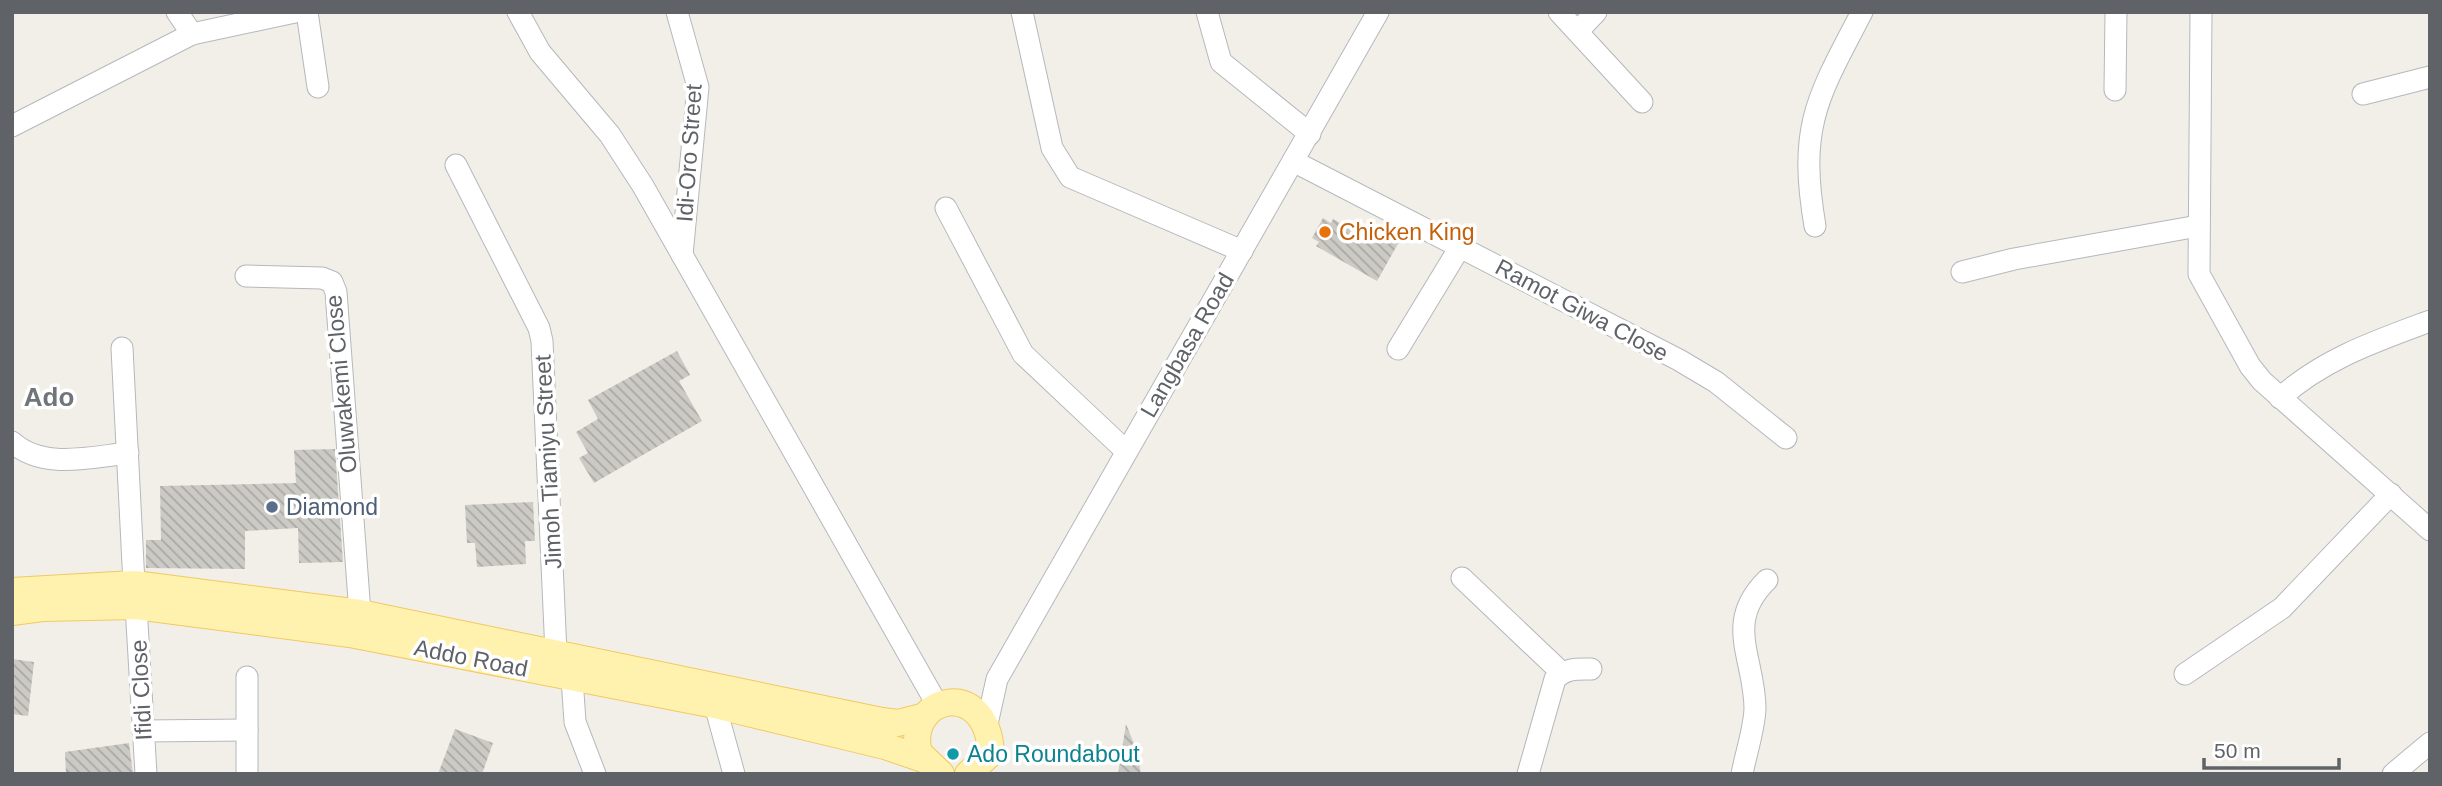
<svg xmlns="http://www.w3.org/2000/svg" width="2442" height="786" viewBox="0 0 2442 786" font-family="Helvetica,sans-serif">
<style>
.building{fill:url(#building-back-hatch)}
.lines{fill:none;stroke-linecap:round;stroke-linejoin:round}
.minor-casing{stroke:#b5b8bc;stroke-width:23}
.major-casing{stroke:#f2c960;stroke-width:28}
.minor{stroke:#fff;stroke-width:21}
.major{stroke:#fff2af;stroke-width:26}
.food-dot{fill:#e8710a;stroke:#fff;stroke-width:2.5}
.service-dot{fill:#5c6f8a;stroke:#fff;stroke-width:2.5}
.culture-dot{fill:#0f9aa8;stroke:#fff;stroke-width:2.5}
.labels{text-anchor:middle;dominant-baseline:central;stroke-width:7;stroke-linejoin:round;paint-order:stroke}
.street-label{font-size:23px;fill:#5f6368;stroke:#fff}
.food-label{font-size:23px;fill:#c56008;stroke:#fff;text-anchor:start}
.service-label{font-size:23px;fill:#4e5e75;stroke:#fff;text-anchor:start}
.culture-label{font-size:23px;fill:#0d838f;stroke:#fff;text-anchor:start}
.quarter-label{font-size:26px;font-weight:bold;fill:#70757a;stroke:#fff}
</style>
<defs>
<pattern id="building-back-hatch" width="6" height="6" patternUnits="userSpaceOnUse" patternTransform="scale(1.75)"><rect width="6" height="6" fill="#cccac5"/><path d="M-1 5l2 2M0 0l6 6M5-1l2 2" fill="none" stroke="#a9a8a4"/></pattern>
</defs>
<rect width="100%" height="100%" fill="#f1efe8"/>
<g class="building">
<path d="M1323,218L1331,223L1333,219L1376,243L1382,233L1399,242L1377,281L1316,246L1319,242L1312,238Z"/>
<path d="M677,351L690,375L679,381L702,421L594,483L579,458L588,453L576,432L598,419L588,400Z"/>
<path d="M335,449L343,562L299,563L298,528L245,531V569L146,568V540H161L160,486L296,483L294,450Z"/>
<path d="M533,502L535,541H525L526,564L477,567L475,543H467L465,505Z"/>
<path d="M12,659L34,662L28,716L12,714Z"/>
<path d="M1126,724L1137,751L1141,774H1118Z"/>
<path d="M455,729L493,743L482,774H438Z"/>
<path d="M129,743L133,774H66L65,752Z"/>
</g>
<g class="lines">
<defs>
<g id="minor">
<path d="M177,12L192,34"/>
<path d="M307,12L318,87"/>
<path d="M518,12L540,52L610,135L643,186L938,706"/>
<path d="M677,12L698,87L682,255"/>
<path d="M1022,12L1052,148L1070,177L1242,251"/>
<path d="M1207,12L1221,62L1310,134"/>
<path d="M1559,12L1642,102"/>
<path d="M2201,12L2199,274L2250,366L2262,381L2430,530"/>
<path d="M1578,31L1596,12"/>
<path d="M2115,90L2116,12"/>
<path d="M2363,94L2430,77"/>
<path d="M12,126L192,34L295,12"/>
<path d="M1293,161L1679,360L1716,382L1786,438"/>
<path d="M456,165L539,328L542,341L556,653"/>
<path d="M946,208L1023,354L1126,451"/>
<path d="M1815,226C1798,126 1817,98 1862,12"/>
<path d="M1962,272L2014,259L2198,226"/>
<path d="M246,276L322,278L332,282L336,292L360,613"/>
<path d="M122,348L134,584"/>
<path d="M1398,349L1460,247"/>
<path d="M2280,398C2323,359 2376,341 2430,321"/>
<path d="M12,442C43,470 90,457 128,453"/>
<path d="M1462,578L1561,672"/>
<path d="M136,606L146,774"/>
<path d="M2185,674L2282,608L2391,494"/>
<path d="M572,678L575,722L595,774"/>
<path d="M715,705L734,774"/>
<path d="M987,724L997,679L1378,12"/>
<path d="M143,731L247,730"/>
<path d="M247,774V677"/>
<path d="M1528,774L1555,679C1565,668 1577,669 1591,669"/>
<path d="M1742,774C1746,753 1754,730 1755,709C1755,658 1723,623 1767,580"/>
<path d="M2393,774L2430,743"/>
</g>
<g id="major">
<path d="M12,591L134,584L360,613L882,721L898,723L925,716"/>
<path d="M12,612L42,608L136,606L350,634L715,705L885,746L923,759"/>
<path d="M941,774L919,753C904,697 987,675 991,753L968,774"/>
</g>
</defs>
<use href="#minor" class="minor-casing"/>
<use href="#major" class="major-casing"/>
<use href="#minor" class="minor"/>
<use href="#major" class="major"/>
</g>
<circle class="food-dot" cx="1325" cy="232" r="7"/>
<circle class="service-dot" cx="272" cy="507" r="7"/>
<circle class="culture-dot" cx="953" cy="754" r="7"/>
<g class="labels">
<g class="street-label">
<text transform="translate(689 153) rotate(-86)">Idi-Oro Street</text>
<text transform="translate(1582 310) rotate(28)">Ramot Giwa Close</text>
<text transform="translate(1187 345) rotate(-60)">Langbasa Road</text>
<text transform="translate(341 384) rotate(-95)">Oluwakemi Close</text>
<text transform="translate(548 462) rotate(-93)">Jimoh Tiamiyu Street</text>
<text transform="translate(471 658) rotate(11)">Addo Road</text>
<text transform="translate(141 690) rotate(-93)">Ifidi Close</text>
</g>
<g class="food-label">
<text x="1339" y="232">Chicken King</text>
</g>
<g class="service-label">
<text x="286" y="507">Diamond</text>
</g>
<g class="culture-label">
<text x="967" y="754">Ado Roundabout</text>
</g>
<g class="quarter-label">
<text x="49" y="397">Ado</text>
</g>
</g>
<rect width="2442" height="786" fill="none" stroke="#5f6368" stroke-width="28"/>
<path d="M2204 758v10h135v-10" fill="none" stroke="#5f6368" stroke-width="3.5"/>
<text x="2214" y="758" font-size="21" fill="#5f6368" stroke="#ffffff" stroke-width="5" paint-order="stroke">50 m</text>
</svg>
